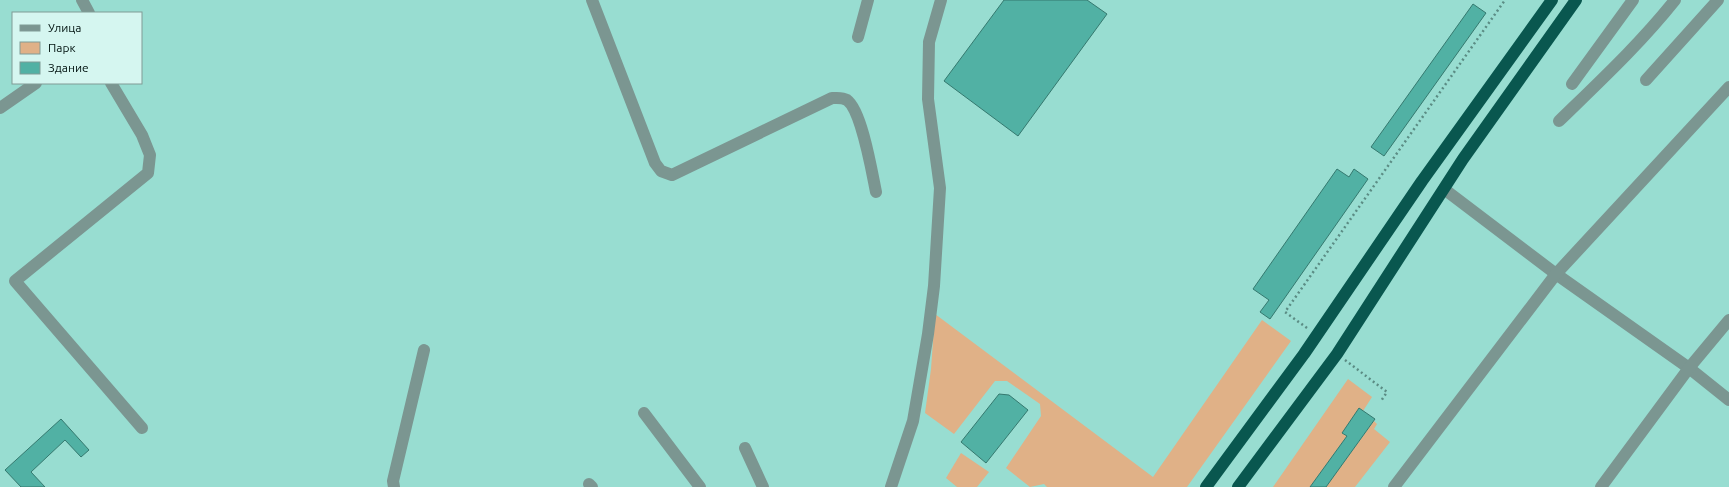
<svg xmlns="http://www.w3.org/2000/svg" width="1729" height="487" viewBox="0 0 1729 487" font-family="Ubuntu,sans-serif">
<style>
.green{fill:#e0b187}
.building{fill:#51b1a4;stroke:#35796f}
.lines{fill:none;stroke-linecap:round;stroke-linejoin:round}
.path{stroke:#5b8c84;stroke-width:2.5;stroke-dasharray:2 3;stroke-linecap:butt}
.minor{stroke:#7b9691;stroke-width:12}
.highway{stroke:#09574f;stroke-width:12}
</style>
<rect width="100%" height="100%" fill="#98ddd1"/>
<g class="green">
<path d="M935,314L1153,477L1262,320L1291,341L1187,487H1047L1044,484L1030,487L1006,468L1041,416L1040,404L1007,381H995L954,434L925,413L931,369Z"/>
<path d="M1348,379L1372,397L1363,411L1343,433L1347,436L1310,487H1273Z"/>
<path d="M1374,421L1377,424L1374,429L1390,442L1355,487H1326Z"/>
<path d="M961,453L989,472L977,487H957L946,478Z"/>
</g>
<g class="building">
<path d="M1004,0H1087L1107,14L1018,136L944,81Z"/>
<path d="M1473,4L1486,13L1384,156L1371,147Z"/>
<path d="M1337,169L1349,177L1354,169L1368,179L1270,319L1260,312L1269,300L1253,289Z"/>
<path d="M999,394L1009,395L1028,410L986,463L961,442Z"/>
<path d="M1359,408L1375,419L1326,487H1310L1347,436L1342,433Z"/>
<path d="M61,419L89,450L81,457L65,440L31,472L45,487H21L5,470Z"/>
</g>
<g class="lines">
<g class="path">
<path d="M1307,328L1285,312L1505,0"/>
<path d="M1345,360L1387,392L1381,401"/>
</g>
<g class="minor">
<path d="M82,0L89,13"/>
<path d="M592,0L655,163L661,171L672,175L832,98C837,98 842,97 847,100C862,111 872,173 876,192"/>
<path d="M858,37L868,0"/>
<path d="M1646,80L1718,0"/>
<path d="M111,83L142,135L150,155L148,173L15,281L142,428"/>
<path d="M1572,84L1633,0"/>
<path d="M0,108L36,83"/>
<path d="M1559,121C1599,82 1640,44 1675,0"/>
<path d="M1444,189L1556,274L1689,368L1729,400"/>
<path d="M644,413L700,487"/>
<path d="M745,448L763,487"/>
<path d="M589,484L592,487"/>
<path d="M394,487L393,481L424,350"/>
<path d="M891,487L913,421L928,334L934,286L940,188L928,99L929,42L941,0"/>
<path d="M1394,487L1556,274L1729,87"/>
<path d="M1601,487L1689,368L1729,320"/>
</g>
<g class="highway">
<path d="M1206,487L1304,354L1422,181L1552,0"/>
<path d="M1238,487L1337,354L1463,159L1576,0"/>
</g>
</g>
<rect x="12" y="12" width="130" height="72" fill="#d5f6f0" stroke="#809b96"/>
<rect x="20" y="25" width="20" height="6" fill="#7b9691" stroke="#809b96"/>
<text x="48" y="32" font-size="12" fill="#001310">Улица</text>
<rect x="20" y="42" width="20" height="12" fill="#e0b187" stroke="#809b96"/>
<text x="48" y="52" font-size="12" fill="#001310">Парк</text>
<rect x="20" y="62" width="20" height="12" fill="#51b1a4" stroke="#809b96"/>
<text x="48" y="72" font-size="12" fill="#001310">Здание</text>
</svg>
